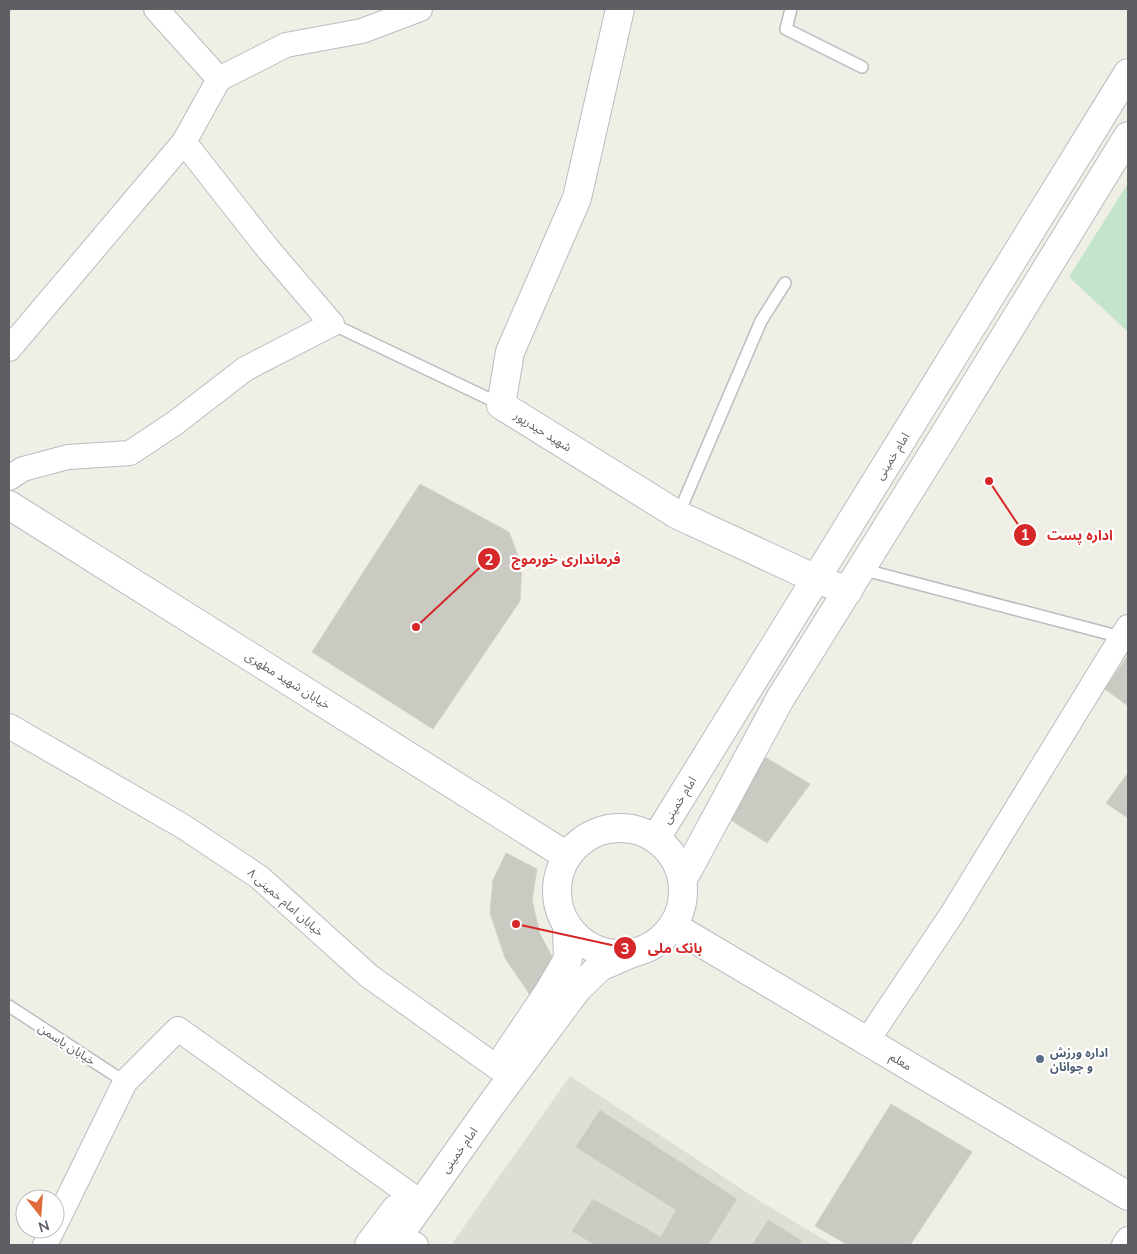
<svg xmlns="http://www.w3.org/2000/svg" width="1137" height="1254" viewBox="0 0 1137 1254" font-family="Mulish,'Noto Sans Arabic',sans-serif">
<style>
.education{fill:#dfded4}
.green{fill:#c4e5cb}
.building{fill:#cac9c2;stroke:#d3d2c4}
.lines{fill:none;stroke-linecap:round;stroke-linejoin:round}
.service-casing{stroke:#babcc1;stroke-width:14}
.minor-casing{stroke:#babcc1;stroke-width:26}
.tertiary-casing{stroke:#babcc1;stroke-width:30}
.secondary-casing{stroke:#bbbcc2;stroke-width:30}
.service{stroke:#fff;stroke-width:11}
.minor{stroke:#fff;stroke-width:24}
.tertiary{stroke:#fff;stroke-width:28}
.secondary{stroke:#fff;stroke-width:28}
.service-dot{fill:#5c6f8a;stroke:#fff;stroke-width:2}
.labels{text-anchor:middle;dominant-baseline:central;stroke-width:4.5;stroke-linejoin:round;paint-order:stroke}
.street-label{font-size:12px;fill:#5d5f65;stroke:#fff}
.service-label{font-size:12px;font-weight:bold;fill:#4e5e75;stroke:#fff;text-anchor:start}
.leader{fill:none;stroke:#d62828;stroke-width:2}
.callout-dot{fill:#d62828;stroke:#fff;stroke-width:2}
.mark-label{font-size:15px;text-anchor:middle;font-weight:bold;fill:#fff}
.callout-label{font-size:14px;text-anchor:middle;font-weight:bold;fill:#d62828;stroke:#fff;stroke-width:4.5;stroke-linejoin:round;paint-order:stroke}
</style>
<rect width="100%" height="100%" fill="#efefe6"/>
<path class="education" d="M570,1076L760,1201L833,1245H451Z"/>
<path class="green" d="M1128,183V332L1069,277Z"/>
<g class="building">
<path d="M420,484L509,532L522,566L520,601L433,729L312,652Z"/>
<path d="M1128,655V706L1105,689Z"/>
<path d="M765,757L810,784L767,843L726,817Z"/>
<path d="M1128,773V818L1106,803Z"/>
<path d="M506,853L537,869L532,900L540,934L556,964L530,995L505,958L490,913L493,880Z"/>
<path d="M891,1104L972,1152L910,1245H848L815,1226Z"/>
<path d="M600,1110L737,1199L708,1245H595L572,1231L593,1199L661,1237L676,1210L576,1147Z"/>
<path d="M768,1220L802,1241L800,1245H752Z"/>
</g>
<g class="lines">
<defs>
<g id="service">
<path d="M791,9L786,29L862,67"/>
<path d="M332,324L500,404"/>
<path d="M678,515L761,321L785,283"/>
<path d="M861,569L1121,637"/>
<path d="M9,1006L125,1082"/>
</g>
<g id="minor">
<path d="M219,79L286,45L362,31L420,9"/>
<path d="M9,349L184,142"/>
<path d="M9,478L23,469L68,457L130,453L175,423L245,369L332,324L268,249L184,142L219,79L156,9"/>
<path d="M9,726L184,827L259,877L369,976L498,1068"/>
<path d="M867,1041L952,914L1128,627"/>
<path d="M55,1225L125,1082L178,1029L408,1193"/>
<path d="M399,1235L416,1245"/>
<path d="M45,1245L53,1229"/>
<path d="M1124,1245L1128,1239"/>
</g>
<path id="tertiary" d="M620,9L577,198L510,352L501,405L678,515L816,579L848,591"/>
<g id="secondary">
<path d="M9,505L567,856"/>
<circle cx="620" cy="891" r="63"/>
<path d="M656,838L1128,73"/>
<path d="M683,879L780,699L940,442L1128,136"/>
<path d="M673,926L1128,1196"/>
<path d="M507,1054L548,993L568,959L567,926"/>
<path d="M369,1245L396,1209"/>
<path d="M392,1245L491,1105L578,988L600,967L630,954"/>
</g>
</defs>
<use href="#service" class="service-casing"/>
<use href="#minor" class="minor-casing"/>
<use href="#tertiary" class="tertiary-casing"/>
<use href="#secondary" class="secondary-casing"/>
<use href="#service" class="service"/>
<use href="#minor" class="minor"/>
<use href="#tertiary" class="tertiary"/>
<use href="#secondary" class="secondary"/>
</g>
<circle class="service-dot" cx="1040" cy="1059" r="5"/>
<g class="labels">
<g class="street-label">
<text transform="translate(543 431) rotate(32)">شهید حیدرپور</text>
<text transform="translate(892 456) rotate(-58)">امام خمینی</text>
<text transform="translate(288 680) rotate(32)">خیابان شهید مطهری</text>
<text transform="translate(679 800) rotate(-58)">امام خمینی</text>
<text transform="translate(286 902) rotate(41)">خیابان امام خمینی ۸</text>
<text transform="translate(67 1044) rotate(33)">خیابان یاسمن</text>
<text transform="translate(901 1061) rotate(31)">معلم</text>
<text transform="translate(459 1150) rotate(-54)">امام خمینی</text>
</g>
<g class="service-label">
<text x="1050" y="1052">اداره ورزش<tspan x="1050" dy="14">و جوانان</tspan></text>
</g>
</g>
<path class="leader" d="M989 481L1025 535M416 627L489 559M516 924L625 948"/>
<g class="callout-dot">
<circle cx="989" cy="481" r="5"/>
<circle cx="416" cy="627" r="5"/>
<circle cx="516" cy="924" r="5"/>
<circle cx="1025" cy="535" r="12"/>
<circle cx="489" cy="559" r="12"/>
<circle cx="625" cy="948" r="12"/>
</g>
<g class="mark-label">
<text x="1025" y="540">1</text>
<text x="489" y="565">2</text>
<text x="625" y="954">3</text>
</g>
<g class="callout-label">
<text x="1080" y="540">اداره پست</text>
<text x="566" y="564">فرمانداری خورموج</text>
<text x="675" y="953">بانک ملی</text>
</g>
<rect width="1137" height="1254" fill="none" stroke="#5d5f65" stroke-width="20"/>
<g transform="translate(40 1214) rotate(163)"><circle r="24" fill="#ffffff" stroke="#bebfc1"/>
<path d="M0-4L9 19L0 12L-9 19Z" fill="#e06b3a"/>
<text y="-8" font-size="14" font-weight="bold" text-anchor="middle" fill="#5d5f65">N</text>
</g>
</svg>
